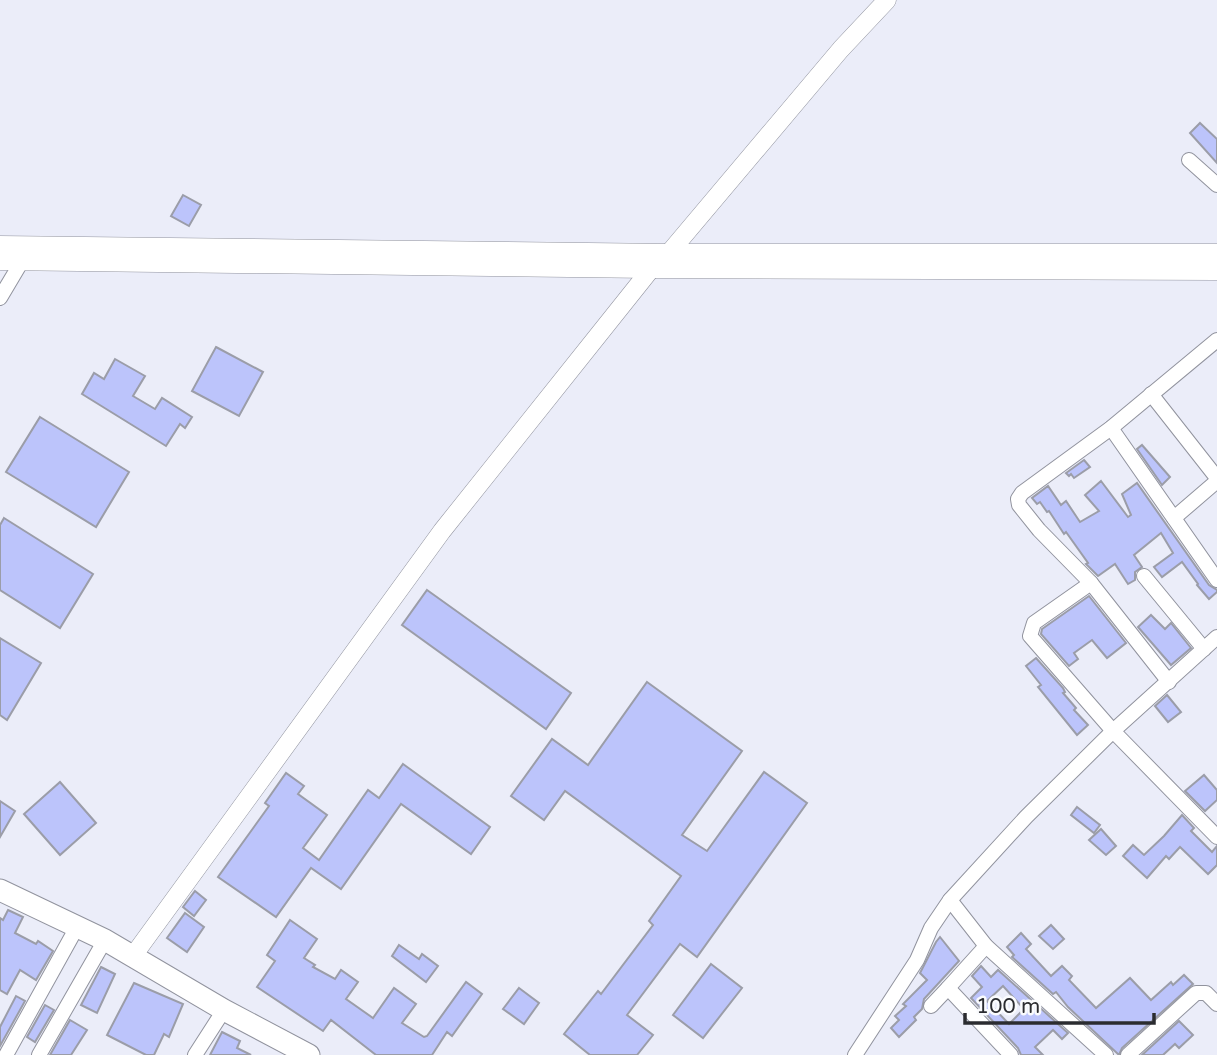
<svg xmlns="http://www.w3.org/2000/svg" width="1217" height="1055" viewBox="0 0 1217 1055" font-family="'Varela Round',sans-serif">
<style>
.building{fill:#bcc4fb;stroke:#9b9da8;stroke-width:2;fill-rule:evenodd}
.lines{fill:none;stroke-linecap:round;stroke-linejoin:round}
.minor-casing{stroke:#91939e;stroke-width:16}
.tertiary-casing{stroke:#91939e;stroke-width:19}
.primary-casing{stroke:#91939e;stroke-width:23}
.minor{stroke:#fff;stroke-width:14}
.tertiary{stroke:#fff;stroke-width:18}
.primary{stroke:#fff;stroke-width:21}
</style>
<rect width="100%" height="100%" fill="#ebedf9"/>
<g class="building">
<path d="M1200,123L1217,139V163L1190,133Z"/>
<path d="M183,195L201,205L189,226L171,216Z"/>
<path d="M216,347L263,372L239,416L192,391Z"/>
<path d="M115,359L145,376L133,396L155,409L162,398L192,417L185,428L180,424L166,446L82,394L94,373L104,379Z"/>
<path d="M40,417L129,472L96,527L6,472Z"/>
<path d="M1142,445L1170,477L1162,485L1137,449Z"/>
<path d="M1084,460L1090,467L1074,478L1071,474L1069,476L1066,473Z"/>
<path d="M1101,481L1128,517L1131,515L1122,494L1137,483L1209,585L1217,590V592L1209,599L1197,585L1198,584L1182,562L1162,577L1154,567L1173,553L1161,533L1134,555L1142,567L1135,572V580L1128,584L1115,564L1098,576L1086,564L1088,563L1066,532L1064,534L1049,511L1047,512L1040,502L1037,504L1032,498L1048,486L1061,505L1066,501L1080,522L1099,511L1085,495Z"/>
<path d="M4,518L93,574L60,628L0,590V525Z"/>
<path d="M427,590L571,693L546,729L402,625Z"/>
<path d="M1089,596L1126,643L1107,658L1092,640L1074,653L1078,659L1069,666L1041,634L1042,629Z"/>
<path d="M1151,615L1165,629L1171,623L1191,648L1171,665L1138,627Z"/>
<path d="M0,638L41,663L7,720L0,715Z"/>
<path d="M1036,658L1063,688L1065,692L1063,693L1076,708L1074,710L1088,725L1077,735L1038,687L1041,685L1026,666Z"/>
<path d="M647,682L742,751L682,835L707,851L764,772L807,803L697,957L680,944L627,1015L653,1035L637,1055H590L564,1034L598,991L601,994L653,925L649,921L681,876L565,791L544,820L511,796L552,739L588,765Z"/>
<path d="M1167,695L1181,712L1168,722L1155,706Z"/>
<path d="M403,764L490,827L471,854L401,804L341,889L311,868L276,917L218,877L269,806L265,803L286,773L304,786L298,794L327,815L303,848L319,860L368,790L379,798Z"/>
<path d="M1204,775L1217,790V800L1205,811L1185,791Z"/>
<path d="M60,782L96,823L60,855L24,814Z"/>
<path d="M0,801L15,811L0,837Z"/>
<path d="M1077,807L1100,825L1094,833L1071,815Z"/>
<path d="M1182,815L1194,828L1191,831L1212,852L1217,846V865L1208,874L1180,847L1169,859L1166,856L1147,878L1123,856L1133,845L1144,855L1164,836Z"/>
<path d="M1101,829L1116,846L1106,855L1089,840Z"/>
<path d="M195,891L206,900L194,916L183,907Z"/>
<path d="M8,910L23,917L15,933L36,944L38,941L53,951L36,980L20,970L7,994L0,990V918L3,920Z"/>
<path d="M185,913L204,927L187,952L167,938Z"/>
<path d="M290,920L317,939L304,958L315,965L313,967L335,979L341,970L358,982L346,999L373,1018L394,988L416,1004L402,1023L424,1037L427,1036L466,982L482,994L452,1036L447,1032L432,1055H376L331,1020L323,1031L257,987L275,961L267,955Z"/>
<path d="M1051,925L1064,939L1053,949L1039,936Z"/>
<path d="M1021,933L1031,944L1026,949L1051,976L1062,966L1072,976L1069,980L1096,1008L1130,978L1151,1000L1171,982L1173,985L1184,975L1193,984L1122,1048L1119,1055L1068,1007L1056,992L1053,994L1012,957L1014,955L1007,947Z"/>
<path d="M940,937L959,961L924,999L922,1009L914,1017L916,1020L899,1037L891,1028L899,1020L895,1016L906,1006L903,1004L927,980L920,973L936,942Z"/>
<path d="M399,945L419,959L422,954L438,966L426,982L392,956Z"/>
<path d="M711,964L742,988L703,1038L673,1015Z"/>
<path d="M981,966L991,977L998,970L1068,1033L1062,1039L1053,1030L1035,1047L1043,1055H1021L1018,1048L971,998L982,987L972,976ZM1003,986L1024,1009L1009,1024L987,1001Z"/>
<path d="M101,967L115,974L97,1013L81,1005Z"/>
<path d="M134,983L183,1004L169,1037L164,1034L154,1055H146L107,1035Z"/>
<path d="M519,988L539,1003L524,1024L503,1009Z"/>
<path d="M16,996L25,1001L0,1046V1027Z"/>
<path d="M45,1005L54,1010L35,1042L27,1037Z"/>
<path d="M70,1020L87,1030L71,1055H50Z"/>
<path d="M1179,1021L1193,1035L1179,1048L1175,1044L1163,1055H1142Z"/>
<path d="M222,1032L240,1041L237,1048L251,1055H210Z"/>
</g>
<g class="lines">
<defs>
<g id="minor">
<path d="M1189,160L1217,185"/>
<path d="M0,298L22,261"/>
<path d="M1151,394L1217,478"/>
<path d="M1111,428L1217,580"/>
<path d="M1174,518L1217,481"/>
<path d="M1144,576L1204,649"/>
<path d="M1091,583L1034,623L1030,636L1113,731L1217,837"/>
<path d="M1169,682L1091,583L1039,530L1019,505L1018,499L1022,493L1111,428L1217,340"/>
<path d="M950,900L986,946L1106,1055"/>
<path d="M948,988L986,946"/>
<path d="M931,1006L948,988L1011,1055"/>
<path d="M6,1055L77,927"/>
<path d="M39,1055L105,940"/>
<path d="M195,1055L224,1010"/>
<path d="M855,1055L917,960L931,928L950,900L1026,817L1113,731L1217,637"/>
<path d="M1128,1055L1196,993H1206L1217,1004"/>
</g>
<g id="tertiary">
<path d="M0,245L669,253H1217"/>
<path d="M0,261L651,269L1217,271"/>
<path d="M133,956L442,531L651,269L669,253L841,49L887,0"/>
</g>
<path id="primary" d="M0,890L105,940L224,1010L309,1055"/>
</defs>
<use href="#minor" class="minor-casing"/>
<use href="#tertiary" class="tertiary-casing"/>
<use href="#primary" class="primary-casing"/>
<use href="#minor" class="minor"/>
<use href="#tertiary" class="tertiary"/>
<use href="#primary" class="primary"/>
</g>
<path d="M965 1013v10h189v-10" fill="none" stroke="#2b2c30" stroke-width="3.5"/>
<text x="976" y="1013" font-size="21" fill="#2b2c30" stroke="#fafbfd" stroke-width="5" paint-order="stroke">100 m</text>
</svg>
